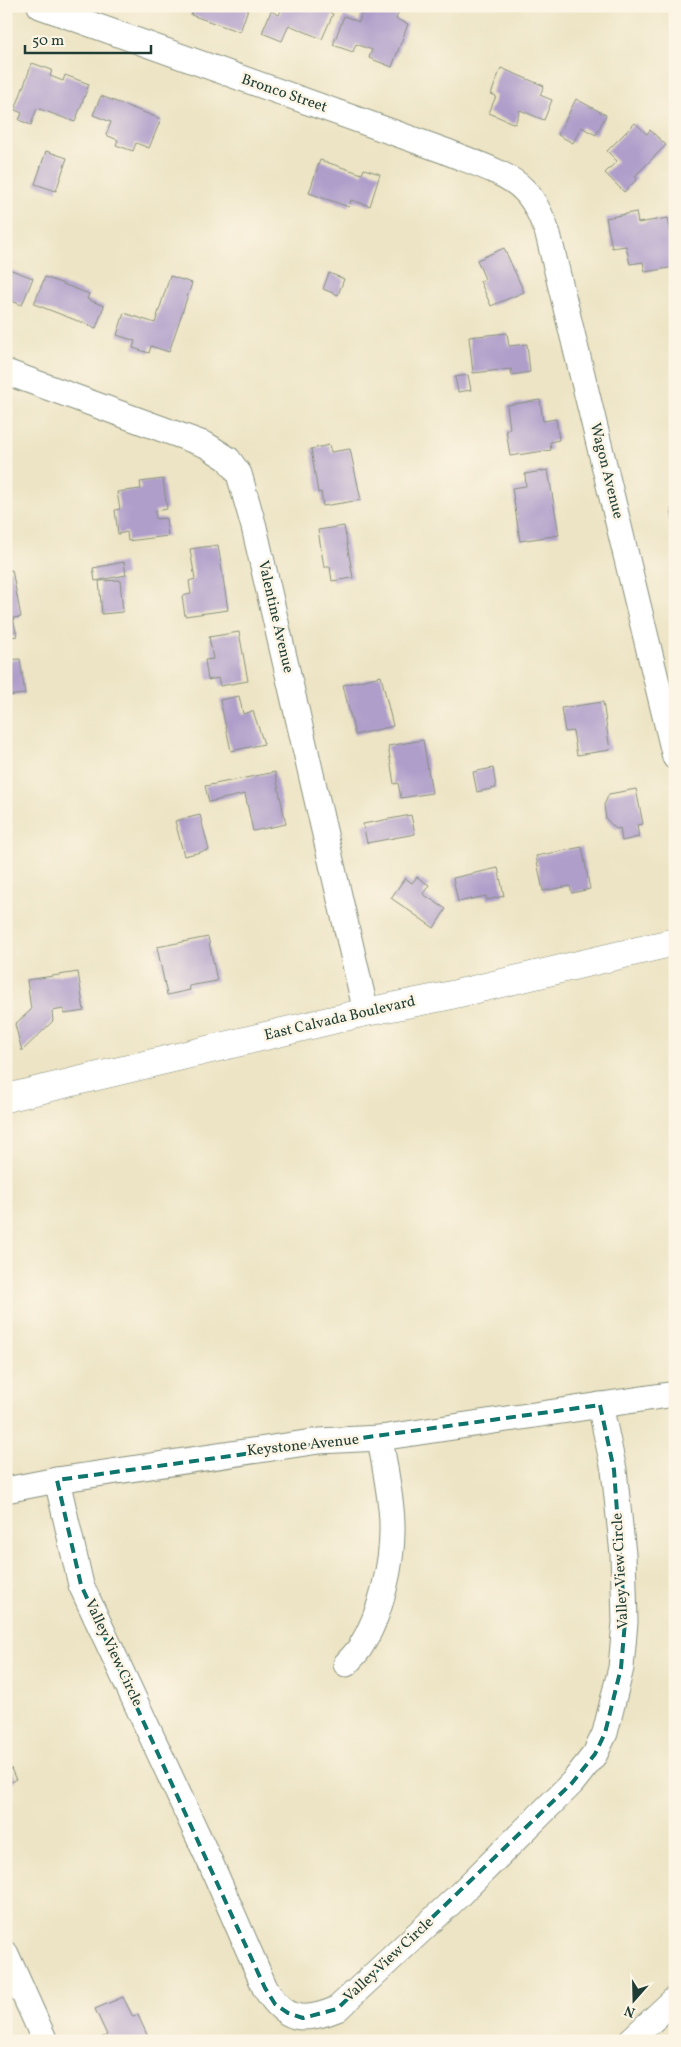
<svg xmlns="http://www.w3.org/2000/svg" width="681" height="2047" viewBox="0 0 681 2047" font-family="Vollkorn,serif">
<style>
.building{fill:#af9eca}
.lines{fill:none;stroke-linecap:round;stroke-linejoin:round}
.minor-casing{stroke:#86907c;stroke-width:27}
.major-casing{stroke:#86907c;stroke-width:29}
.minor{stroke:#fff;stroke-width:25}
.major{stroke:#fff;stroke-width:28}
.marked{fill:none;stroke:#0f766e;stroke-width:4;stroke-dasharray:10 6;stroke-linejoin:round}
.labels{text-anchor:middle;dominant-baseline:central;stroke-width:5;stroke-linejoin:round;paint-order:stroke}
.street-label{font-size:15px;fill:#1f3d34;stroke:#fcf5e5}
</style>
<rect width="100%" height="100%" fill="#fcf5e5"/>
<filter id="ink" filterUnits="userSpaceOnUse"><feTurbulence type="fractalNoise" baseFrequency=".02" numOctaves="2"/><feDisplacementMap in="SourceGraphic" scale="10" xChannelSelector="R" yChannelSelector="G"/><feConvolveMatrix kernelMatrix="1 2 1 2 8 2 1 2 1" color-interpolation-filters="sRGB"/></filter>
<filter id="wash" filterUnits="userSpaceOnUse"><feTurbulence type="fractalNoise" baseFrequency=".0096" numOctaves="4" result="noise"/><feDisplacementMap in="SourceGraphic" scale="20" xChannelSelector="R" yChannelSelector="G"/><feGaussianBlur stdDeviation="1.12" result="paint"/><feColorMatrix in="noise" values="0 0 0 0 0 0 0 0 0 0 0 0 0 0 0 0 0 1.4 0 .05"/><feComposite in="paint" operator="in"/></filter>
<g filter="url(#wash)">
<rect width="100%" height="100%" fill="#ede4c5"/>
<g id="blocks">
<g class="building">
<path d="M194,6H249L240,32L191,15Z"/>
<path d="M283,6H320L319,8L333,14L322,39L289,25L282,41L262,33L271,11L279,15Z"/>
<path d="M374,6H395L400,8L396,19L408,24L392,67L369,58L372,50L356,44L353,52L333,45L344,16L359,22L363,9L372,12Z"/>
<path d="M32,63L52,70L50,76L63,81L65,75L89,84L75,122L37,108L31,125L19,120L22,113L15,110Z"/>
<path d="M501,68L544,86L540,95L552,100L544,120L520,110L515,124L489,113L496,96L491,94Z"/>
<path d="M101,96L161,119L149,148L136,143L133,151L116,145L118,140L106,135L111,122L93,115Z"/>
<path d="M576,99L606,115L596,135L581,127L573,143L558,135Z"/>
<path d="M635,123L647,134L650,130L666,145L635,176L637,179L624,192L605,173L617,161L607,151Z"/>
<path d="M46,151L67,158L56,191L35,184Z"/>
<path d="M320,160L362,174L364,169L380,174L370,206L351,200L349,207L309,193Z"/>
<path d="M636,212L638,223L668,218L675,251V267L645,272L643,262L630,264L626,246L612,248L606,218Z"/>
<path d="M6,223L10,225L6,235Z"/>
<path d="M504,248L524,292L491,306L480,281L485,279L477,260Z"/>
<path d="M6,268L33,278L22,305L6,299Z"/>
<path d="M329,273L344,279L338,295L323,289Z"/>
<path d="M170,276L192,283L169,352L151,346L149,353L133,348L135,341L117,335L124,313L155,323Z"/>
<path d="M45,277L89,294L87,299L104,306L96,328L34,304Z"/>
<path d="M507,333L509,346L527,344L530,372L512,375L511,369L473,373L469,337Z"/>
<path d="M468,375L471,390L458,392L455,377Z"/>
<path d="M540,400L543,421L556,419L559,440L550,442L551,450L510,456L506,430L510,429L507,405Z"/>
<path d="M329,445L331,452L350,449L361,500L323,506L321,492L318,493L311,449Z"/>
<path d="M548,470L559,535L520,541L512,488L526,486L525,474Z"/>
<path d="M163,479L167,509L155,511L156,519L166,518L168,536L128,541L127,532L118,534L115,510L120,509L117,492L141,489L140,482Z"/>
<path d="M675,508V526H674L671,509Z"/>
<path d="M344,526L353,578L332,581L330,567H324L318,530Z"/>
<path d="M218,545L228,610L185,616L182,596L191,594L189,581L195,579L190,549Z"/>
<path d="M124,562L126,575L95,581L93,568Z"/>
<path d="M12,570L21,617L13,618L17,636L6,638V571Z"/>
<path d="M120,580L123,612L102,614L99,581Z"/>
<path d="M239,632L248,681L220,686L218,678L208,680L205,660L213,659L209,637Z"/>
<path d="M20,659L25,694L6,696V660Z"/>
<path d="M381,676L393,726L355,735L343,685Z"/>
<path d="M239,696L243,714L253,711L264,744L231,751L220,700Z"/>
<path d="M603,702L610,750L577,755L573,731L565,732L561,708Z"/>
<path d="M423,740L432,793L401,798L398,783L394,784L388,746Z"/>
<path d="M493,768L496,788L477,792L473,772Z"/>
<path d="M275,772L286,824L253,831L245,794L209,802L205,786Z"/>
<path d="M636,789L643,824L637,825L639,837L622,841L620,828L616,829L606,819L604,805L609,794Z"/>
<path d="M200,815L209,850L184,856L175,821Z"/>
<path d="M411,815L415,834L367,843L363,824Z"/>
<path d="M582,847L590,889L572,893L570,886L543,891L536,856Z"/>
<path d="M498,868L504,896L487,900L486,896L458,902L453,878Z"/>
<path d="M417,877L429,885L423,894L446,909L434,928L391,898L405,878L412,883Z"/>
<path d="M208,937L217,981L189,986L190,990L167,995L157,947Z"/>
<path d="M78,972L84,1011L65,1014L64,1009L52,1011L53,1021L22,1051L15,1024L31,1010L27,980Z"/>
<path d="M6,1757L16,1780L6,1784Z"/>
<path d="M123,1997L133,2017L138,2015L148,2037L139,2041H95L107,2035L95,2009Z"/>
</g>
</g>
</g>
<g filter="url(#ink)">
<use href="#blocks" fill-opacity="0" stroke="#86907c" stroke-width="1"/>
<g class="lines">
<defs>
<g id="minor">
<path d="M40,6L445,151C468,161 507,172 524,190C536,202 542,219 548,234L675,757"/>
<path d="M6,372L206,445L228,459L239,474L254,527L366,1012"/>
<path d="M57,1480L81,1585L211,1864L265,1988C285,2021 303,2023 337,2009L457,1897L572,1783L595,1754L605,1733L621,1668L625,1622L623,1554L614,1470L600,1405"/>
<path d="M6,1490L57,1480L319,1441L380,1438L675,1394"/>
<path d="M346,1664C351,1658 357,1653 361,1646C381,1615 393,1562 392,1525C392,1499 384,1465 380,1438"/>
<path d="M6,1954L45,2041"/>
<path d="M630,2041L675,1999"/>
</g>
<path id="major" d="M6,1098L366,1012L447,996L675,942"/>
</defs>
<use href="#minor" class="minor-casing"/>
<use href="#major" class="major-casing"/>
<use href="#minor" class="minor"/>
<use href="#major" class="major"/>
</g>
</g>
<path class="marked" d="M600,1405L614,1470L625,1622L621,1668L605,1733L595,1754L572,1783L337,2009L303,2018L288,2013L275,2004L265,1988L81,1585L57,1480Z"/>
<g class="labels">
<g class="street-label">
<text transform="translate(284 94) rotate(19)">Bronco Street</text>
<text transform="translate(606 471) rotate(76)">Wagon Avenue</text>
<text transform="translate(275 617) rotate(77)">Valentine Avenue</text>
<text transform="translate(340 1019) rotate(-13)">East Calvada Boulevard</text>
<text transform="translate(303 1446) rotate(-6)">Keystone Avenue</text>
<text transform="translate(621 1571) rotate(-93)">Valley View Circle</text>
<text transform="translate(113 1653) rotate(65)">Valley View Circle</text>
<text transform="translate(389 1960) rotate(-43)">Valley View Circle</text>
</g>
</g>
<rect width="681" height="2047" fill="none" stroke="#fcf5e5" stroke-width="25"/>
<g transform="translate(634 2000) rotate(200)" stroke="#fcf5e5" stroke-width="4" paint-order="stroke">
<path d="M0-4L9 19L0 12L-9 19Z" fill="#1f3d34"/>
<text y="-8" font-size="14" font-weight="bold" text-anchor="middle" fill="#1f3d34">N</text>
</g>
<path d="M25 45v8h126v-8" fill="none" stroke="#1f3d34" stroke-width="2.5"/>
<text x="32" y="45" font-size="15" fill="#1f3d34" stroke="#fcf5e5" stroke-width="4" paint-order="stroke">50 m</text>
</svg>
